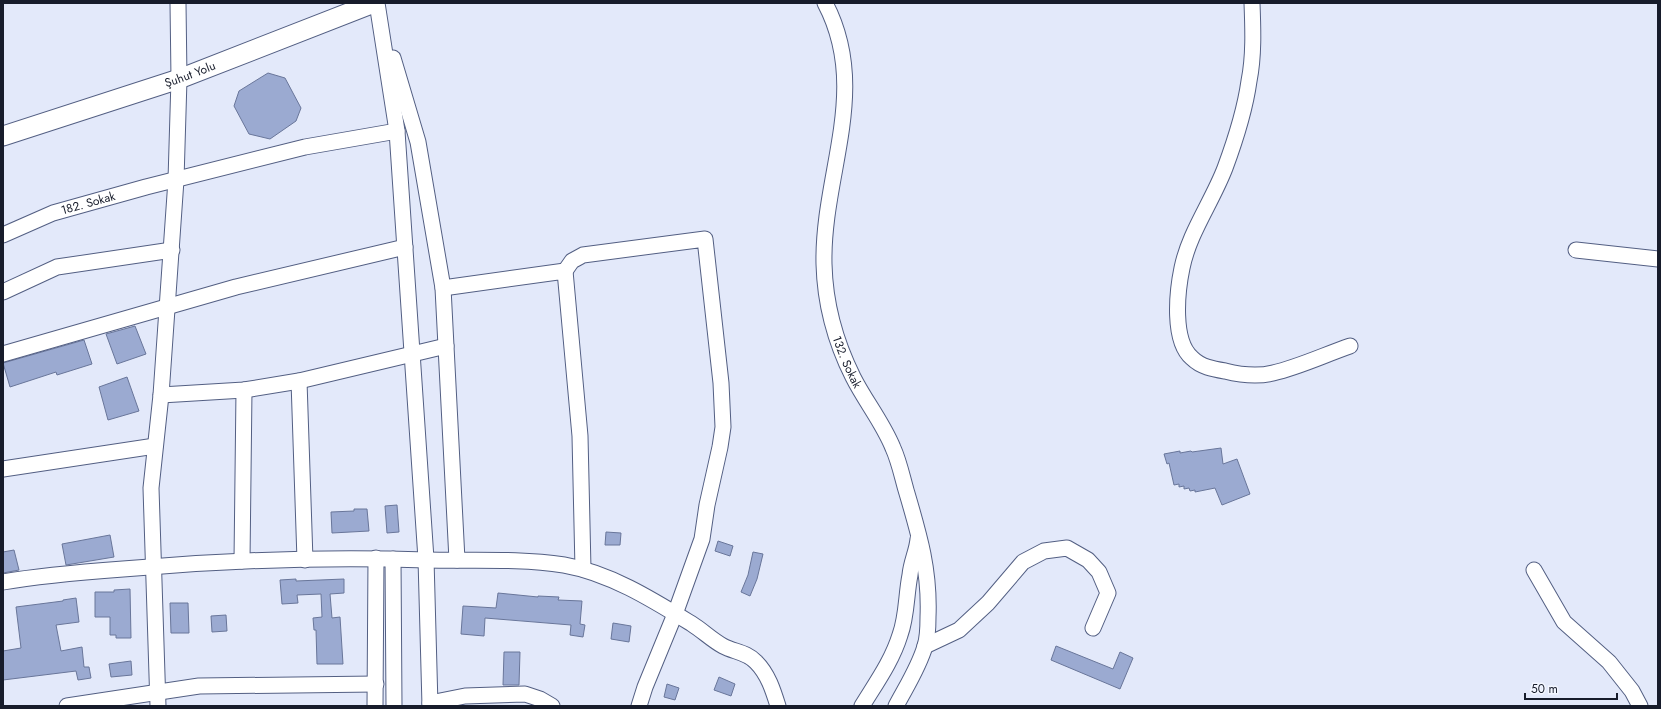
<svg xmlns="http://www.w3.org/2000/svg" width="1661" height="709" viewBox="0 0 1661 709" font-family="Jost,sans-serif">
<style>
.building{fill:#9baad1;stroke:#69769a}
.lines{fill:none;stroke-linecap:round;stroke-linejoin:round}
.minor-casing{stroke:#535f83;stroke-width:17}
.major-casing{stroke:#535f83;stroke-width:21}
.minor{stroke:#fff;stroke-width:15}
.major{stroke:#fff;stroke-width:19}
.labels{text-anchor:middle;dominant-baseline:central;stroke-width:3;stroke-linejoin:round;paint-order:stroke}
.street-label{font-size:12px;fill:#171c2b;stroke:#f3f6ff}
</style>
<rect width="100%" height="100%" fill="#e3e9fa"/>
<g class="building">
<path d="M268,73L285,78L301,108L296,121L270,139L249,134L234,106L239,91Z"/>
<path d="M135,326L146,354L117,364L106,334Z"/>
<path d="M84,340L92,364L57,375L56,372L10,387L3,363Z"/>
<path d="M127,377L139,411L108,420L99,387Z"/>
<path d="M1221,448L1223,464L1237,459L1250,494L1222,505L1215,488L1195,492V490L1190,491L1189,488L1184,489V486L1179,487V484L1174,485L1169,463L1167,464L1164,454L1180,451V453L1191,451L1192,452Z"/>
<path d="M397,505L399,532L387,533L385,506Z"/>
<path d="M354,509H367L369,531L332,533L331,512L354,511Z"/>
<path d="M606,532L621,533L620,545H605Z"/>
<path d="M110,535L114,557L66,565L62,544Z"/>
<path d="M718,541L733,546L730,556L715,551Z"/>
<path d="M14,550L19,570L3,573V552Z"/>
<path d="M753,552L763,554L757,579L750,596L741,592L748,575Z"/>
<path d="M296,579V581L344,579V593L330,594L332,618L340,617L343,664H317L316,630H314L313,618L322,617L321,594L297,595L298,603L282,604L280,580Z"/>
<path d="M130,589L131,638H116V635H110V617H95V592H114V590Z"/>
<path d="M498,593L538,597V596L559,597L558,600L582,601L580,624L585,625L583,637L570,635L571,625L485,618L484,636L461,634L463,606L496,608Z"/>
<path d="M76,598L79,622L56,625L61,651L82,647L84,667H89L91,678L78,680L76,671L3,680V651L21,648L16,607L63,601V600Z"/>
<path d="M170,603H188L189,633H171Z"/>
<path d="M226,615L227,631L212,632L211,616Z"/>
<path d="M613,623L631,626L629,642L611,639Z"/>
<path d="M1056,646L1113,669L1120,652L1133,658L1120,689L1051,660Z"/>
<path d="M504,652H520L519,685H503Z"/>
<path d="M131,661L132,675L111,677L109,664Z"/>
<path d="M719,677L735,684L731,696L714,690Z"/>
<path d="M667,684L679,688L675,700L664,697Z"/>
</g>
<g class="lines">
<defs>
<g id="minor">
<path d="M377,3L397,131L426,559L430,706"/>
<path id="s1" d="M825,3C871,90 822,174 824,264C825,305 835,341 853,377C865,401 883,423 893,448C899,461 902,476 906,490C919,534 930,570 928,617C928,626 928,637 925,646C919,667 906,687 896,706"/>
<path d="M1252,3C1253,29 1254,56 1249,81C1245,110 1235,141 1225,168C1212,202 1189,233 1182,268C1177,292 1172,341 1192,358C1201,367 1213,369 1225,371C1241,375 1257,377 1273,373C1299,367 1324,355 1350,346"/>
<path d="M393,58L418,142L443,288L457,560"/>
<path id="s2" d="M3,235L53,213L146,187L305,147L397,131"/>
<path d="M1576,250L1658,259"/>
<path d="M565,271L572,261L583,255L705,239L721,383L723,427L720,447L707,505L702,539L675,614L645,687L639,706"/>
<path d="M443,288L565,271L580,436L583,569"/>
<path d="M3,292L57,267L172,250"/>
<path d="M3,354L236,287L405,247"/>
<path d="M299,381L305,560"/>
<path d="M161,395L244,390L299,381L446,346"/>
<path d="M3,469L155,446"/>
<path d="M393,559L394,706"/>
<path d="M242,561L244,390"/>
<path d="M1534,570L1564,622L1609,662L1632,691L1640,706"/>
<path d="M3,582C43,575 83,572 123,569C224,560 326,557 427,560C473,561 519,558 564,565C610,573 653,600 692,624C703,631 712,640 723,646C734,652 747,652 756,662C768,674 773,690 778,706"/>
<path d="M925,646L959,630L988,603L1023,562L1044,551L1067,548L1088,560L1099,572L1108,593L1093,628"/>
<path d="M430,703L465,696L525,694L540,699L552,706"/>
<path d="M67,706L199,686L376,684"/>
<path d="M158,706L151,488L161,395L176,180L179,79L178,3"/>
<path d="M375,706L376,558"/>
<path d="M862,706C876,683 892,661 900,635C907,616 906,595 910,575C911,562 917,551 918,539"/>
</g>
<g id="major">
<path id="s3" d="M3,136L179,79L374,3"/>
</g>
</defs>
<use href="#minor" class="minor-casing"/>
<use href="#major" class="major-casing"/>
<use href="#minor" class="minor"/>
<use href="#major" class="major"/>
</g>
<g class="labels">
<g class="street-label">
<text stroke="none"><textPath href="#s3" startOffset="197">Şuhut Yolu</textPath></text>
<text stroke="none"><textPath href="#s2" startOffset="91">182. Sokak</textPath></text>
<text stroke="none"><textPath href="#s1" startOffset="367">132. Sokak</textPath></text>
</g>
</g>
<rect width="1661" height="709" fill="none" stroke="#171c2b" stroke-width="8"/>
<path d="M1525 693v6h92v-6" fill="none" stroke="#171c2b" stroke-width="2"/>
<text x="1531" y="693" font-size="12" fill="#171c2b" stroke="#f3f6ff" stroke-width="3" paint-order="stroke">50 m</text>
</svg>
